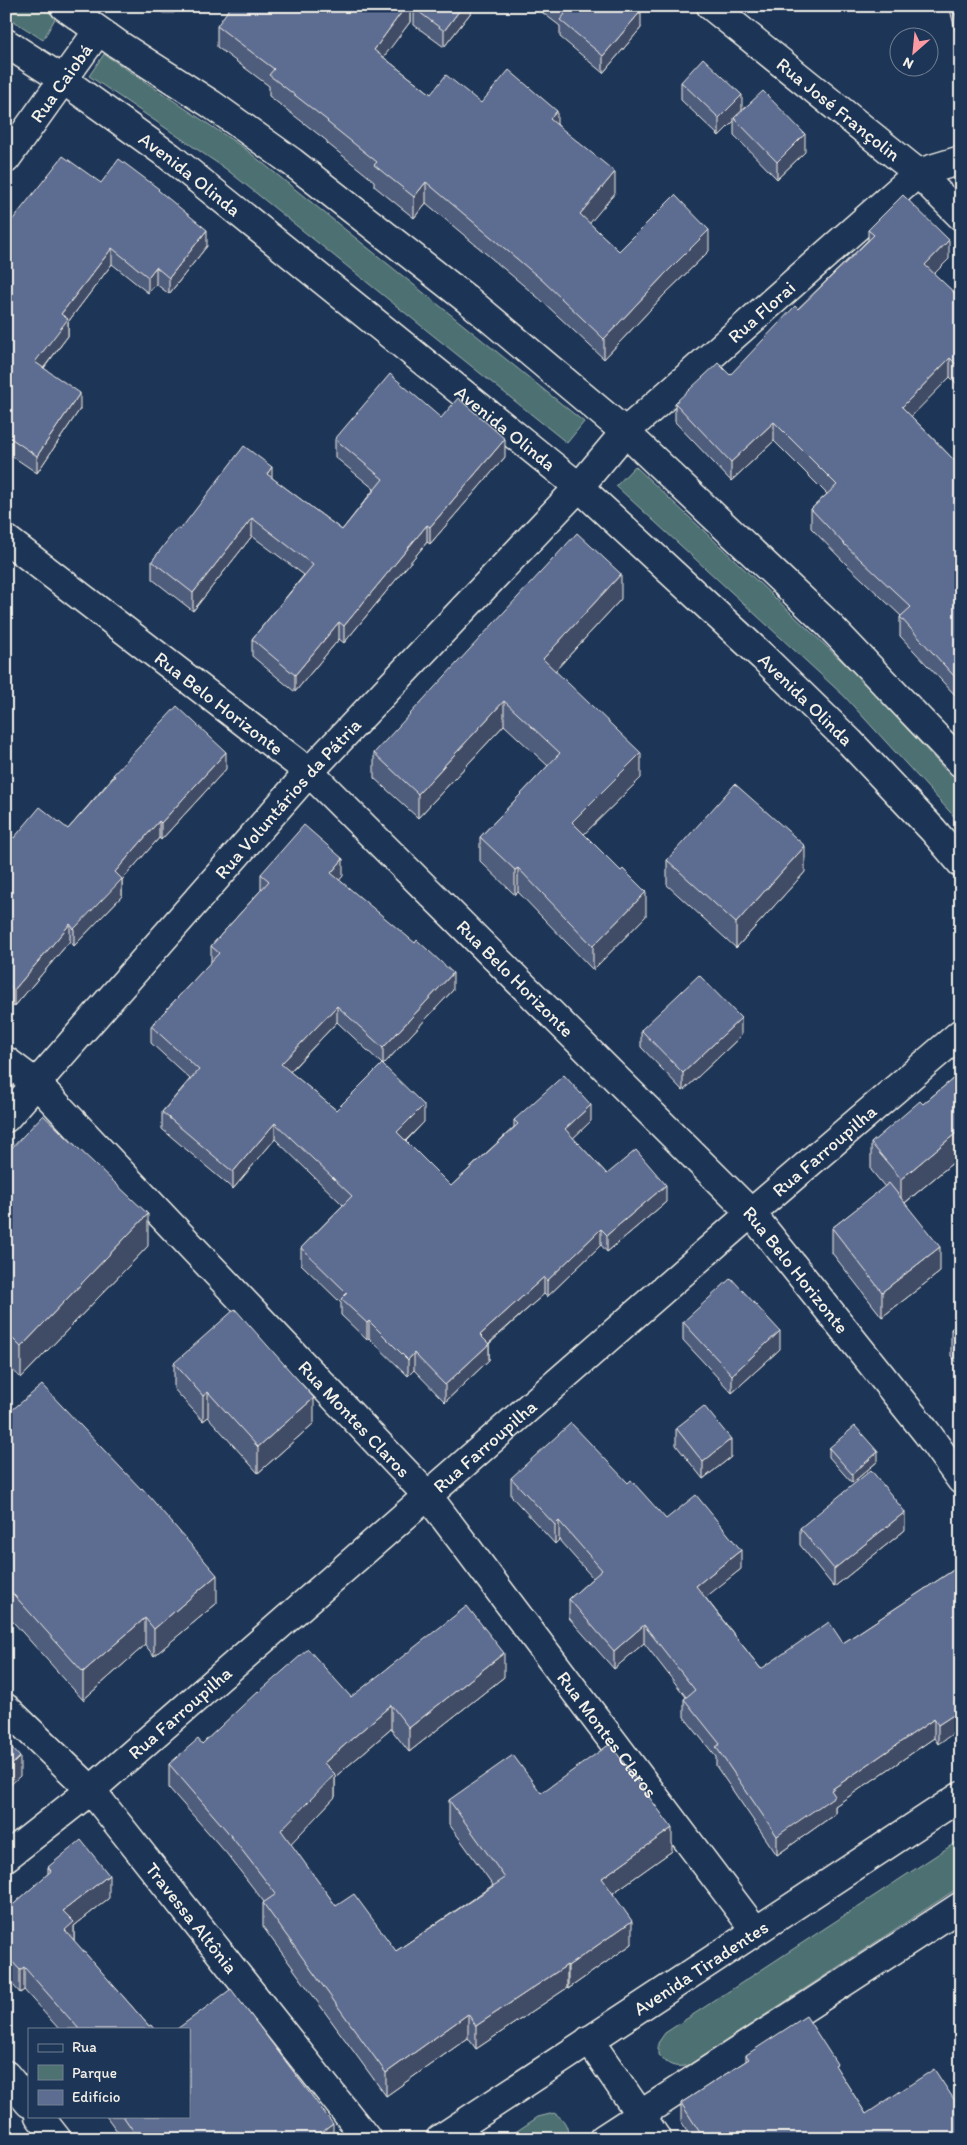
<svg xmlns="http://www.w3.org/2000/svg" width="967" height="2145" viewBox="0 0 967 2145" font-family="Itim,sans-serif">
<style>
.green{fill:#4e7172;stroke:#a1b1ad}
.lines{fill:none;stroke-linecap:round;stroke-linejoin:round}
.street-casing{stroke:#f4f1e8;stroke-width:31}
.secondary-casing{stroke:#f4f1e8;stroke-width:31}
.street{stroke:#1d3557;stroke-width:28}
.secondary{stroke:#1d3557;stroke-width:28}
.wall{fill:#505d7d;stroke:#f4f1e8;fill-rule:evenodd}
.shaded-wall{fill:#414c66;stroke:#f4f1e8}
.building{fill:#5d6c91;stroke:#f4f1e8}
.labels{text-anchor:middle;dominant-baseline:central;stroke-width:5;stroke-linejoin:round;paint-order:stroke}
.street-label{font-size:19px;fill:#f4f1e8;stroke:#1d3557}
</style>
<rect width="100%" height="100%" fill="#1d3557"/>
<filter id="ink" filterUnits="userSpaceOnUse"><feTurbulence type="fractalNoise" baseFrequency=".02" numOctaves="2"/><feDisplacementMap in="SourceGraphic" scale="10" xChannelSelector="R" yChannelSelector="G"/><feConvolveMatrix kernelMatrix="1 2 1 2 8 2 1 2 1" color-interpolation-filters="sRGB"/></filter>
<g filter="url(#ink)">
<g class="green">
<path d="M6,6H39L56,17L43,40L6,16Z"/>
<path d="M104,54L244,148L584,422L567,443L226,169L89,76Z"/>
<path d="M635,466L862,680L961,787V824L844,696L616,486Z"/>
<path d="M961,1839V1886L689,2065C675,2069 668,2065 658,2055V2043L665,2033Z"/>
<path d="M554,2113C564,2119 570,2127 567,2139H505L538,2117Z"/>
</g>
<g class="lines">
<defs>
<g id="street">
<path id="s1" d="M711,6L918,173L961,216"/>
<path id="s2" d="M6,159L98,31"/>
<path id="s3" d="M6,539L309,772L751,1213L927,1433L961,1480"/>
<path id="s4" d="M6,1061L38,1085L428,1496L755,1930"/>
<path id="s5" d="M6,1118L309,772L579,487L625,432L918,173L961,160"/>
<path id="s6" d="M6,1708L91,1790L367,2139"/>
<path id="s7" d="M6,1857L91,1790L751,1213L961,1033"/>
<path d="M589,2040L657,2139"/>
</g>
<g id="secondary">
<path d="M64,6L116,43L211,104L292,162L468,300L625,432L828,624L961,763"/>
<path id="s8" d="M6,43L62,79L169,156L579,487L763,657L850,742L933,830L961,863"/>
<path d="M6,2075L29,2103"/>
<path d="M39,2116L57,2139"/>
<path id="s9" d="M440,2139L961,1796"/>
<path d="M603,2139L961,1906"/>
</g>
</defs>
<use href="#street" class="street-casing"/>
<use href="#secondary" class="secondary-casing"/>
<use href="#street" class="street"/>
<use href="#secondary" class="secondary"/>
</g>
<g class="wall">
<path d="M152,6H178L174,13H163Z"/>
<path d="M410,6V22L383,57L431,94L481,103L557,124L615,193L589,223L619,251H709L664,295L604,359L542,301L426,203L414,218L374,186V181L327,143V141L269,96V86L217,47V26Z"/>
<path d="M416,6H476L444,47L414,25V8Z"/>
<path d="M534,6H636L641,28L603,73L560,37V26Z"/>
<path d="M949,6H961V52Z"/>
<path d="M681,82L742,110L805,152L777,179L734,135V121L719,136L681,100Z"/>
<path d="M101,183L159,191L207,246L169,294L156,284L148,293L112,264L68,322V336L44,368L80,409L37,473L6,452V221L10,223Z"/>
<path d="M868,230L949,259L934,274L961,299V388L950,377L911,416L954,460L961,457V692L960,691L955,695L900,636V617L901,616L845,563L811,528V509L827,494L774,441L731,481L675,422V403L730,375L868,240Z"/>
<path d="M441,418L505,457L430,544L427,542L344,643L339,639L295,692L252,656V639L304,575L252,536L193,611L152,579V561L180,530L272,478L342,530L374,489L335,457V439Z"/>
<path d="M621,599L555,671L641,778L584,834L646,916L593,970L518,892L515,895L480,861V837L548,766L504,725L418,818L374,778V753Z"/>
<path d="M226,769L161,840L159,838L122,880V896L74,946L70,941L14,1007L6,1000V831L14,838L68,829L113,777V775Z"/>
<path d="M667,860L805,872L736,948L667,885Z"/>
<path d="M261,874L343,876L339,880L453,990L383,1065L424,1122L406,1141L451,1186L514,1127V1120L591,1121L573,1138L607,1174L666,1202L607,1252L601,1245L547,1297L544,1294L489,1344V1360L445,1402L414,1370L408,1376L369,1338L367,1340L341,1315V1303L301,1264V1248L343,1205L275,1139L233,1189L162,1129V1112L190,1079L151,1043V1026L211,962V946L261,890ZM337,1022L382,1064L336,1110L290,1072Z"/>
<path d="M641,1030L741,1036L683,1091L641,1047Z"/>
<path d="M961,1072V1156L905,1203L940,1272L882,1317L832,1253V1228L885,1187L871,1170V1143L923,1104Z"/>
<path d="M6,1154L148,1246L21,1378L6,1364Z"/>
<path d="M961,1321V1367L951,1356V1329Z"/>
<path d="M683,1322L780,1349L732,1393L683,1340Z"/>
<path d="M174,1363L314,1423L258,1473L208,1417L203,1421L174,1389Z"/>
<path d="M6,1415L217,1603L154,1656L145,1645L83,1700L6,1614Z"/>
<path d="M676,1428L731,1457L703,1479L676,1445Z"/>
<path d="M829,1448L878,1461L852,1483L829,1457Z"/>
<path d="M511,1478L628,1483L666,1519L741,1569L705,1597L761,1669L843,1643L961,1565L938,1744L934,1738L835,1806V1814L777,1855L716,1766V1757L684,1717V1699L686,1697L644,1643L614,1669L569,1618V1599L593,1578L559,1540L555,1544L511,1496Z"/>
<path d="M800,1528L905,1530L834,1587L800,1545Z"/>
<path d="M504,1677L409,1752L391,1729L335,1777V1797L290,1844L336,1906L396,1951L493,1885L449,1824V1800L541,1793L672,1851L613,1893L632,1944L568,1989L567,1988L476,2049L468,2038L386,2096L263,1927V1903L264,1902L227,1854L169,1788V1764L202,1744L259,1692L351,1697Z"/>
<path d="M48,1867L109,1898L74,1926V1941L149,2026L154,2029H59L24,1990L20,1993L6,1977V1911L48,1874Z"/>
<path d="M746,2055L837,2069L866,2114L961,2139H692L681,2121V2103L746,2061Z"/>
<path d="M106,2116H189L333,2139H123Z"/>
</g>
<g class="shaded-wall">
<path d="M174,6H178L174,13Z"/>
<path d="M406,6H410V22L374,70V50Z"/>
<path d="M463,6H476L444,47V31Z"/>
<path d="M641,11V28L603,73V56Z"/>
<path d="M742,95V112L734,118V121L719,136V118Z"/>
<path d="M557,111V132L550,119Z"/>
<path d="M805,134V152L777,179V162Z"/>
<path d="M615,172V193L580,235V214Z"/>
<path d="M426,182V203L414,218V197Z"/>
<path d="M207,230V246L169,294V278Z"/>
<path d="M709,230V251L664,295L604,359V339L664,275Z"/>
<path d="M949,240V259L925,283V265Z"/>
<path d="M112,248V264L68,322V336L35,379V362L61,314Z"/>
<path d="M156,267V284L148,293V277Z"/>
<path d="M950,358V377L902,426V407Z"/>
<path d="M80,393V409L37,473V456Z"/>
<path d="M774,422V441L731,481V462Z"/>
<path d="M505,439V457L430,544V527Z"/>
<path d="M272,467V485L267,474Z"/>
<path d="M252,518V536L193,611V593Z"/>
<path d="M427,525V542L344,643V626Z"/>
<path d="M621,574V599L543,684V659Z"/>
<path d="M8,597V614L6,617V600Z"/>
<path d="M339,622V639L295,692V675Z"/>
<path d="M960,672V691L955,695V677Z"/>
<path d="M504,701V725L418,818V794Z"/>
<path d="M226,752V769L161,840V823Z"/>
<path d="M641,753V778L572,846V822Z"/>
<path d="M159,821V838L122,880V896L74,946V929L115,872Z"/>
<path d="M805,846V872L736,948V923Z"/>
<path d="M343,859V876L331,890V873Z"/>
<path d="M518,868V892L515,895V870Z"/>
<path d="M646,892V916L593,970V946Z"/>
<path d="M70,924V941L14,1007V990Z"/>
<path d="M453,973V990L383,1065V1048Z"/>
<path d="M337,1006V1022L281,1081V1064Z"/>
<path d="M741,1018V1036L683,1091V1073Z"/>
<path d="M424,1105V1122L397,1149V1132Z"/>
<path d="M591,1105V1121L565,1146V1129Z"/>
<path d="M275,1123V1139L233,1189V1172Z"/>
<path d="M961,1129V1156L901,1206V1179Z"/>
<path d="M666,1185V1202L607,1252V1235Z"/>
<path d="M148,1214V1246L21,1378V1347Z"/>
<path d="M601,1229V1245L547,1297V1281Z"/>
<path d="M940,1247V1272L882,1317V1292Z"/>
<path d="M544,1277V1294L480,1351V1335Z"/>
<path d="M369,1321V1338L367,1340V1323Z"/>
<path d="M780,1331V1349L732,1393V1375Z"/>
<path d="M489,1344V1360L445,1402V1385Z"/>
<path d="M414,1353V1370L408,1376V1360Z"/>
<path d="M208,1392V1417L203,1421V1396Z"/>
<path d="M314,1398V1423L258,1473V1447Z"/>
<path d="M731,1439V1457L703,1479V1462Z"/>
<path d="M878,1452V1461L852,1483V1474Z"/>
<path d="M905,1512V1530L834,1587V1569Z"/>
<path d="M559,1521V1540L555,1544V1525Z"/>
<path d="M741,1550V1569L696,1605V1586Z"/>
<path d="M217,1575V1603L154,1656V1629Z"/>
<path d="M145,1618V1645L83,1700V1672Z"/>
<path d="M644,1625V1643L614,1669V1651Z"/>
<path d="M504,1653V1677L409,1752V1728Z"/>
<path d="M391,1705V1729L335,1777V1797L281,1854V1830L324,1763Z"/>
<path d="M961,1710V1728L938,1744V1725Z"/>
<path d="M934,1719V1738L835,1806V1814L777,1855V1836L831,1790Z"/>
<path d="M20,1757V1776L6,1789V1770Z"/>
<path d="M672,1828V1851L602,1901V1878Z"/>
<path d="M109,1875V1898L74,1926V1945L65,1953L63,1911Z"/>
<path d="M632,1921V1944L568,1989V1966Z"/>
<path d="M567,1965V1988L476,2049V2026Z"/>
<path d="M24,1967V1990L20,1993V1970Z"/>
<path d="M468,2014V2038L386,2096V2073Z"/>
<path d="M333,2124V2139H313Z"/>
<path d="M961,2132V2139H950Z"/>
</g>
<g class="building">
<path d="M231,6H406L374,50L431,94L446,75L481,103L509,70L557,111L550,119L615,172L580,214L619,251L675,195L709,230L664,275L604,339L542,280L426,182L414,197L374,165L377,162L327,122L328,121L269,75L274,69L217,26Z"/>
<path d="M416,6H463L444,31L414,8Z"/>
<path d="M556,6H636L641,11L603,56L560,20L565,14Z"/>
<path d="M953,6H961V34Z"/>
<path d="M703,58L742,95L719,118L681,82Z"/>
<path d="M763,91L805,134L777,162L734,118Z"/>
<path d="M63,156L101,183L119,159L159,189L158,190L207,230L169,278L156,267L148,277L112,248L61,314L68,319L35,362L80,393L37,456L6,435V221L10,223Z"/>
<path d="M903,195L949,240L925,265L961,299V369L950,358L902,407L954,460L961,457V673L960,672L955,677L900,617L911,607L845,545L811,509L837,485L774,422L731,462L675,403L718,363L730,375L795,306L798,309L874,235L868,230Z"/>
<path d="M390,374L441,418L458,398L505,439L430,527L427,525L344,626L339,622L295,675L252,639L313,565L252,518L193,593L152,561L177,528L180,530L244,446L272,467L267,474L342,530L383,479L335,439Z"/>
<path d="M577,533L621,574L543,659L641,753L572,822L621,871L623,869L646,892L593,946L518,868L515,870L480,837L560,753L504,701L418,794L374,753Z"/>
<path d="M177,706L226,752L161,823L159,821L115,872L122,879L74,929L70,924L14,990L6,984V831L14,838L40,807L68,829L115,776L113,775Z"/>
<path d="M735,784L805,846L736,923L667,860Z"/>
<path d="M304,825L343,859L331,873L415,943L417,940L453,973L383,1048L337,1006L281,1064L336,1110L382,1064L424,1105L397,1132L451,1186L518,1124L514,1120L564,1075L591,1105L565,1129L607,1174L636,1150L666,1185L607,1235L601,1229L547,1281L544,1277L480,1335L489,1344L445,1385L414,1353L408,1360L369,1321L367,1323L341,1299L347,1293L301,1248L352,1196L275,1123L233,1172L162,1112L199,1070L151,1026L219,953L211,946L269,881L261,874Z"/>
<path d="M699,975L741,1018L683,1073L641,1030Z"/>
<path d="M961,1072V1129L901,1179L871,1143L920,1101L923,1104Z"/>
<path d="M43,1115L148,1214L21,1347L6,1332V1154Z"/>
<path d="M889,1183L940,1247L882,1292L832,1228Z"/>
<path d="M731,1278L780,1331L732,1375L683,1322Z"/>
<path d="M235,1309L314,1398L258,1447L208,1392L203,1396L174,1363Z"/>
<path d="M961,1321V1340L951,1329Z"/>
<path d="M42,1385L141,1489L142,1488L217,1575L154,1629L145,1618L83,1672L6,1586V1415Z"/>
<path d="M704,1406L731,1439L703,1462L676,1428Z"/>
<path d="M571,1423L628,1483L631,1480L666,1519L696,1495L741,1550L696,1586L761,1669L829,1622L843,1643L961,1565V1710L938,1725L934,1719L831,1790L835,1796L777,1836L716,1747L720,1744L684,1699L695,1690L644,1625L614,1651L569,1599L602,1570L559,1521L555,1525L511,1478Z"/>
<path d="M855,1426L878,1452L852,1474L829,1448Z"/>
<path d="M871,1470L905,1512L834,1569L800,1528Z"/>
<path d="M467,1606L504,1653L409,1728L391,1705L324,1763L335,1774L281,1830L336,1906L354,1894L396,1951L505,1878L449,1800L513,1755L541,1793L610,1744L672,1828L602,1878L632,1921L568,1966L567,1965L476,2026L468,2014L386,2073L263,1903L276,1894L227,1831L169,1764L198,1739L202,1744L258,1691L259,1692L308,1649L351,1697Z"/>
<path d="M6,1741L20,1757L6,1770Z"/>
<path d="M81,1840L109,1875L63,1911L74,1922L65,1930L149,2026L151,2025L154,2029H79L24,1967L20,1970L6,1955V1911L51,1871L48,1867Z"/>
<path d="M231,1989L333,2124L313,2139H139L123,2116H189V2029H177Z"/>
<path d="M806,2016L837,2064L835,2065L866,2114L934,2069L961,2110V2132L950,2139H704L681,2103L749,2059L746,2055Z"/>
</g>
</g>
<g class="labels">
<g class="street-label">
<text stroke="none"><textPath href="#s2" startOffset="94">Rua Caiobá</textPath></text>
<text stroke="none"><textPath href="#s1" startOffset="164">Rua José Françolin</textPath></text>
<text stroke="none"><textPath href="#s8" startOffset="226">Avenida Olinda</textPath></text>
<text stroke="none"><textPath href="#s5" startOffset="1106">Rua Florai</textPath></text>
<text stroke="none"><textPath href="#s8" startOffset="631">Avenida Olinda</textPath></text>
<text stroke="none"><textPath href="#s8" startOffset="1036">Avenida Olinda</textPath></text>
<text stroke="none"><textPath href="#s3" startOffset="269">Rua Belo Horizonte</textPath></text>
<text stroke="none"><textPath href="#s5" startOffset="426">Rua Voluntários da Pátria</textPath></text>
<text stroke="none"><textPath href="#s3" startOffset="674">Rua Belo Horizonte</textPath></text>
<text stroke="none"><textPath href="#s7" startOffset="1081">Rua Farroupilha</textPath></text>
<text stroke="none"><textPath href="#s3" startOffset="1079">Rua Belo Horizonte</textPath></text>
<text stroke="none"><textPath href="#s4" startOffset="500">Rua Montes Claros</textPath></text>
<text stroke="none"><textPath href="#s7" startOffset="631">Rua Farroupilha</textPath></text>
<text stroke="none"><textPath href="#s7" startOffset="226">Rua Farroupilha</textPath></text>
<text stroke="none"><textPath href="#s4" startOffset="905">Rua Montes Claros</textPath></text>
<text stroke="none"><textPath href="#s6" startOffset="281">Travessa Altônia</textPath></text>
<text stroke="none"><textPath href="#s9" startOffset="312">Avenida Tiradentes</textPath></text>
</g>
</g>
<rect width="967" height="2145" fill="none" stroke="#1d3557" stroke-width="25"/>
<rect x="12" y="12" width="942" height="2120" fill="none" stroke="#f4f1e8" stroke-width="2" filter="url(#ink)"/>
<rect x="28" y="2028" width="162" height="90" fill="#1d3557" stroke="#738091"/>
<rect x="38" y="2044" width="25" height="8" fill="#1d3557" stroke="#738091"/>
<text x="72" y="2052" font-size="15" fill="#f4f1e8">Rua</text>
<rect x="38" y="2065" width="25" height="15" fill="#4e7172" stroke="#738091"/>
<text x="72" y="2078" font-size="15" fill="#f4f1e8">Parque</text>
<rect x="38" y="2090" width="25" height="15" fill="#5d6c91" stroke="#738091"/>
<text x="72" y="2102" font-size="15" fill="#f4f1e8">Edifício</text>
<g transform="translate(914 52) rotate(207)"><circle r="24" fill="#1d3557" stroke="#738091"/>
<path d="M0-4L9 19L0 12L-9 19Z" fill="#ff9aa2"/>
<text y="-8" font-size="14" font-weight="bold" text-anchor="middle" fill="#f4f1e8">N</text>
</g>
</svg>
